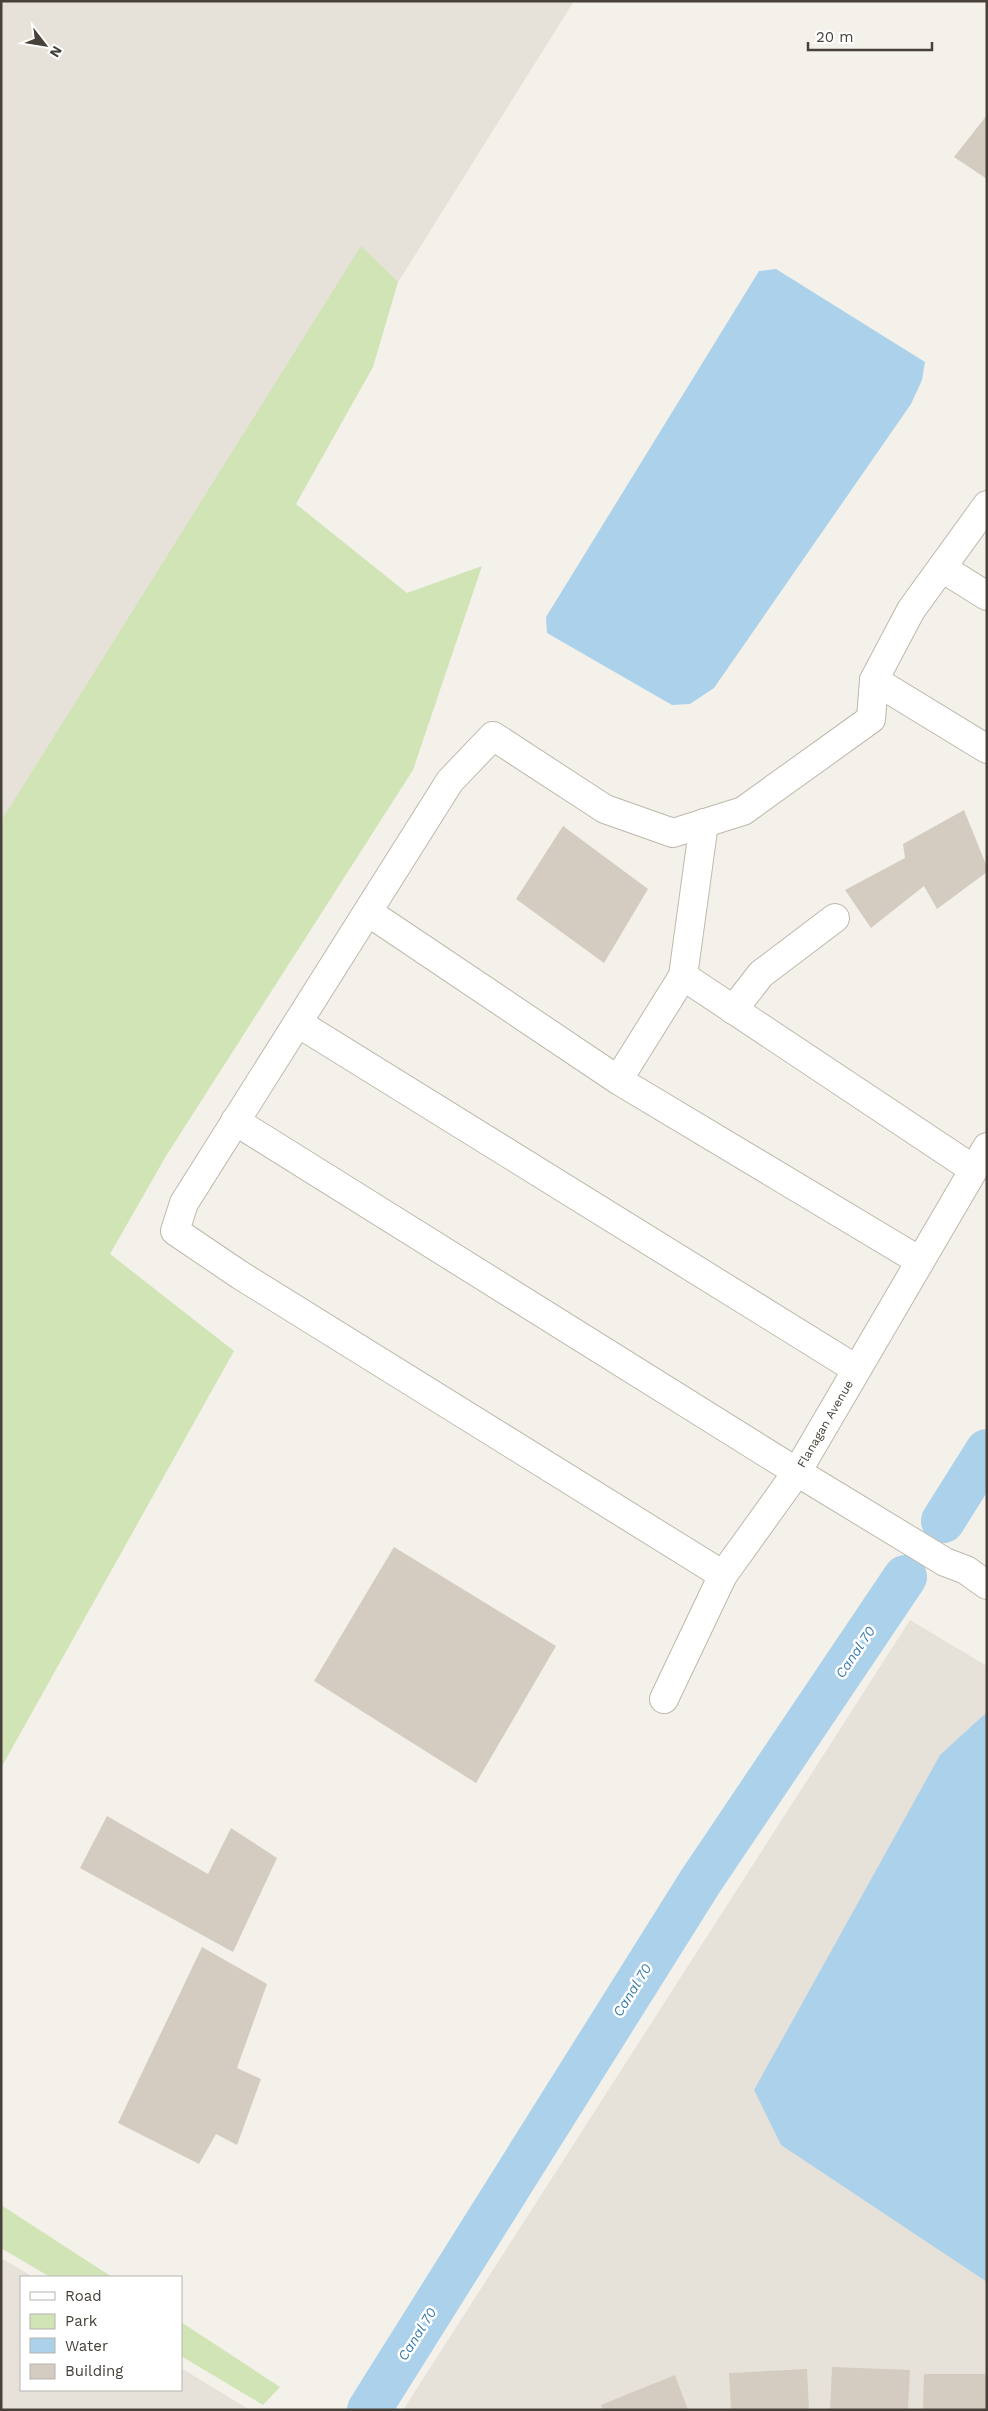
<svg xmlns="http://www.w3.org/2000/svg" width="988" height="2411" viewBox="0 0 988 2411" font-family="'Work Sans',sans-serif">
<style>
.residential{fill:#e7e2d9}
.green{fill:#d0e4b6}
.water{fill:#acd2eb}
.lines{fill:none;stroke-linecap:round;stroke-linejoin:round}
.canal{stroke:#acd2eb;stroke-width:44}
.building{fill:#d4ccc0}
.minor-casing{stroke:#beb8ad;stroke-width:30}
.minor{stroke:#fff;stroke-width:28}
.labels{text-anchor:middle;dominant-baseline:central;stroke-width:5;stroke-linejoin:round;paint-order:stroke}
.street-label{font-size:12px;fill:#474139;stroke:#fff}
.water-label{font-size:14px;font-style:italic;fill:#3a7cab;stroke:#fff}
</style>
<rect width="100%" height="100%" fill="#f4f1ea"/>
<g class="residential">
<path d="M1,1H574L230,551L1,896Z"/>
<path d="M910,1620L987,1666V2410H403Z"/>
<path d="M1,2258L33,2277H21V2390H181V2368L250,2410H1Z"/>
</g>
<g class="green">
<path d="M361,246L398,282L373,367L296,504L407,593L482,566L413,770L166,1156L110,1254L234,1351L1,1768V821Z"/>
<path d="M1,2205L112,2277H50L1,2248Z"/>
<path d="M181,2322L280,2387L263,2405L181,2356Z"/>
</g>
<g class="water">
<path d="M776,269L925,362L922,380L911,404L714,688L690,704L672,705L547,633L546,617L751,284L759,271Z"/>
<path d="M987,1712V2282L781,2145L754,2090L940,1755Z"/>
</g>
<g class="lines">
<g class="canal">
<path d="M943,1521L987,1451"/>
<path d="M369,2410L700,1882L905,1577"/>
</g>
</g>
<g class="building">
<path d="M987,115V179L954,157Z"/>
<path d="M964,810L987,867V872L937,909L924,886L871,928L845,890L905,858L903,844Z"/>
<path d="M563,826L648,889L604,963L516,899Z"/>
<path d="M394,1547L556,1646L476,1783L314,1681Z"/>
<path d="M107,1816L208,1874L231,1828L277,1858L233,1952L80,1868Z"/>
<path d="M202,1947L267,1984L237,2068L261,2079L237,2145L216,2134L199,2164L118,2123Z"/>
<path d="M832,2367L910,2370L908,2410H830Z"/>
<path d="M807,2369L809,2410H731L729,2373Z"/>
<path d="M924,2374H987V2410H923Z"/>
<path d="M675,2375L688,2410H603L601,2405Z"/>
</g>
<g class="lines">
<defs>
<g id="minor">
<path d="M942,568L987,596"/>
<path d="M874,680L987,749"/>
<path d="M368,912L618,1080L920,1261"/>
<path d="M683,976L704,823"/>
<path d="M733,1010L761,974L835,918"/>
<path d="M298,1023L856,1369"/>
<path d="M618,1080L683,976L973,1169"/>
<path d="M235,1121L797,1472L945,1562L966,1570L987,1585"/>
<path d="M723,1575L240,1275L175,1231L184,1203L450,781L493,736L605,809L673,833L743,811L871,719L874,680L911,610L987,505"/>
<path id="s1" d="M664,1699L723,1575L797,1472L987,1147"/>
</g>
</defs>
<use href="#minor" class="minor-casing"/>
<use href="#minor" class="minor"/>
</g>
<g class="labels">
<g class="street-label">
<text stroke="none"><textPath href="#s1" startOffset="320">Flanagan Avenue</textPath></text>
</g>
<g class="water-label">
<text transform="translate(855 1652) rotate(-56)">Canal 70</text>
<text transform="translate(632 1990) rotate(-58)">Canal 70</text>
<text transform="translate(417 2334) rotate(-58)">Canal 70</text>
</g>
</g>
<rect width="988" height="2411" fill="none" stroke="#474139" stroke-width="5"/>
<rect x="20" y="2276" width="162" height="115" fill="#ffffff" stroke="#b5b3b0"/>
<rect x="30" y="2292" width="25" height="8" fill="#ffffff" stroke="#b5b3b0"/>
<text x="65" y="2301" font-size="15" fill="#474139">Road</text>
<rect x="30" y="2314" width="25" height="15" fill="#d0e4b6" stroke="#b5b3b0"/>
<text x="65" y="2326" font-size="15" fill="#474139">Park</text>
<rect x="30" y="2338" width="25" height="15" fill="#acd2eb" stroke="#b5b3b0"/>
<text x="65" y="2351" font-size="15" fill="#474139">Water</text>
<rect x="30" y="2364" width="25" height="15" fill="#d4ccc0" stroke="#b5b3b0"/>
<text x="65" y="2376" font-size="15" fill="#474139">Building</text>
<g transform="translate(45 45) rotate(121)" stroke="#ffffff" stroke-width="4" paint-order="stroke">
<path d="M0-4L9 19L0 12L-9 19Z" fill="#474139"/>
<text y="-8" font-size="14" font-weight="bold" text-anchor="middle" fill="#474139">N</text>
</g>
<path d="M808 42v8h124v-8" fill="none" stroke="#474139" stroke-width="2.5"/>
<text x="816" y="42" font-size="15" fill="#474139" stroke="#ffffff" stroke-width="4" paint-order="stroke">20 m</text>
</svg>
